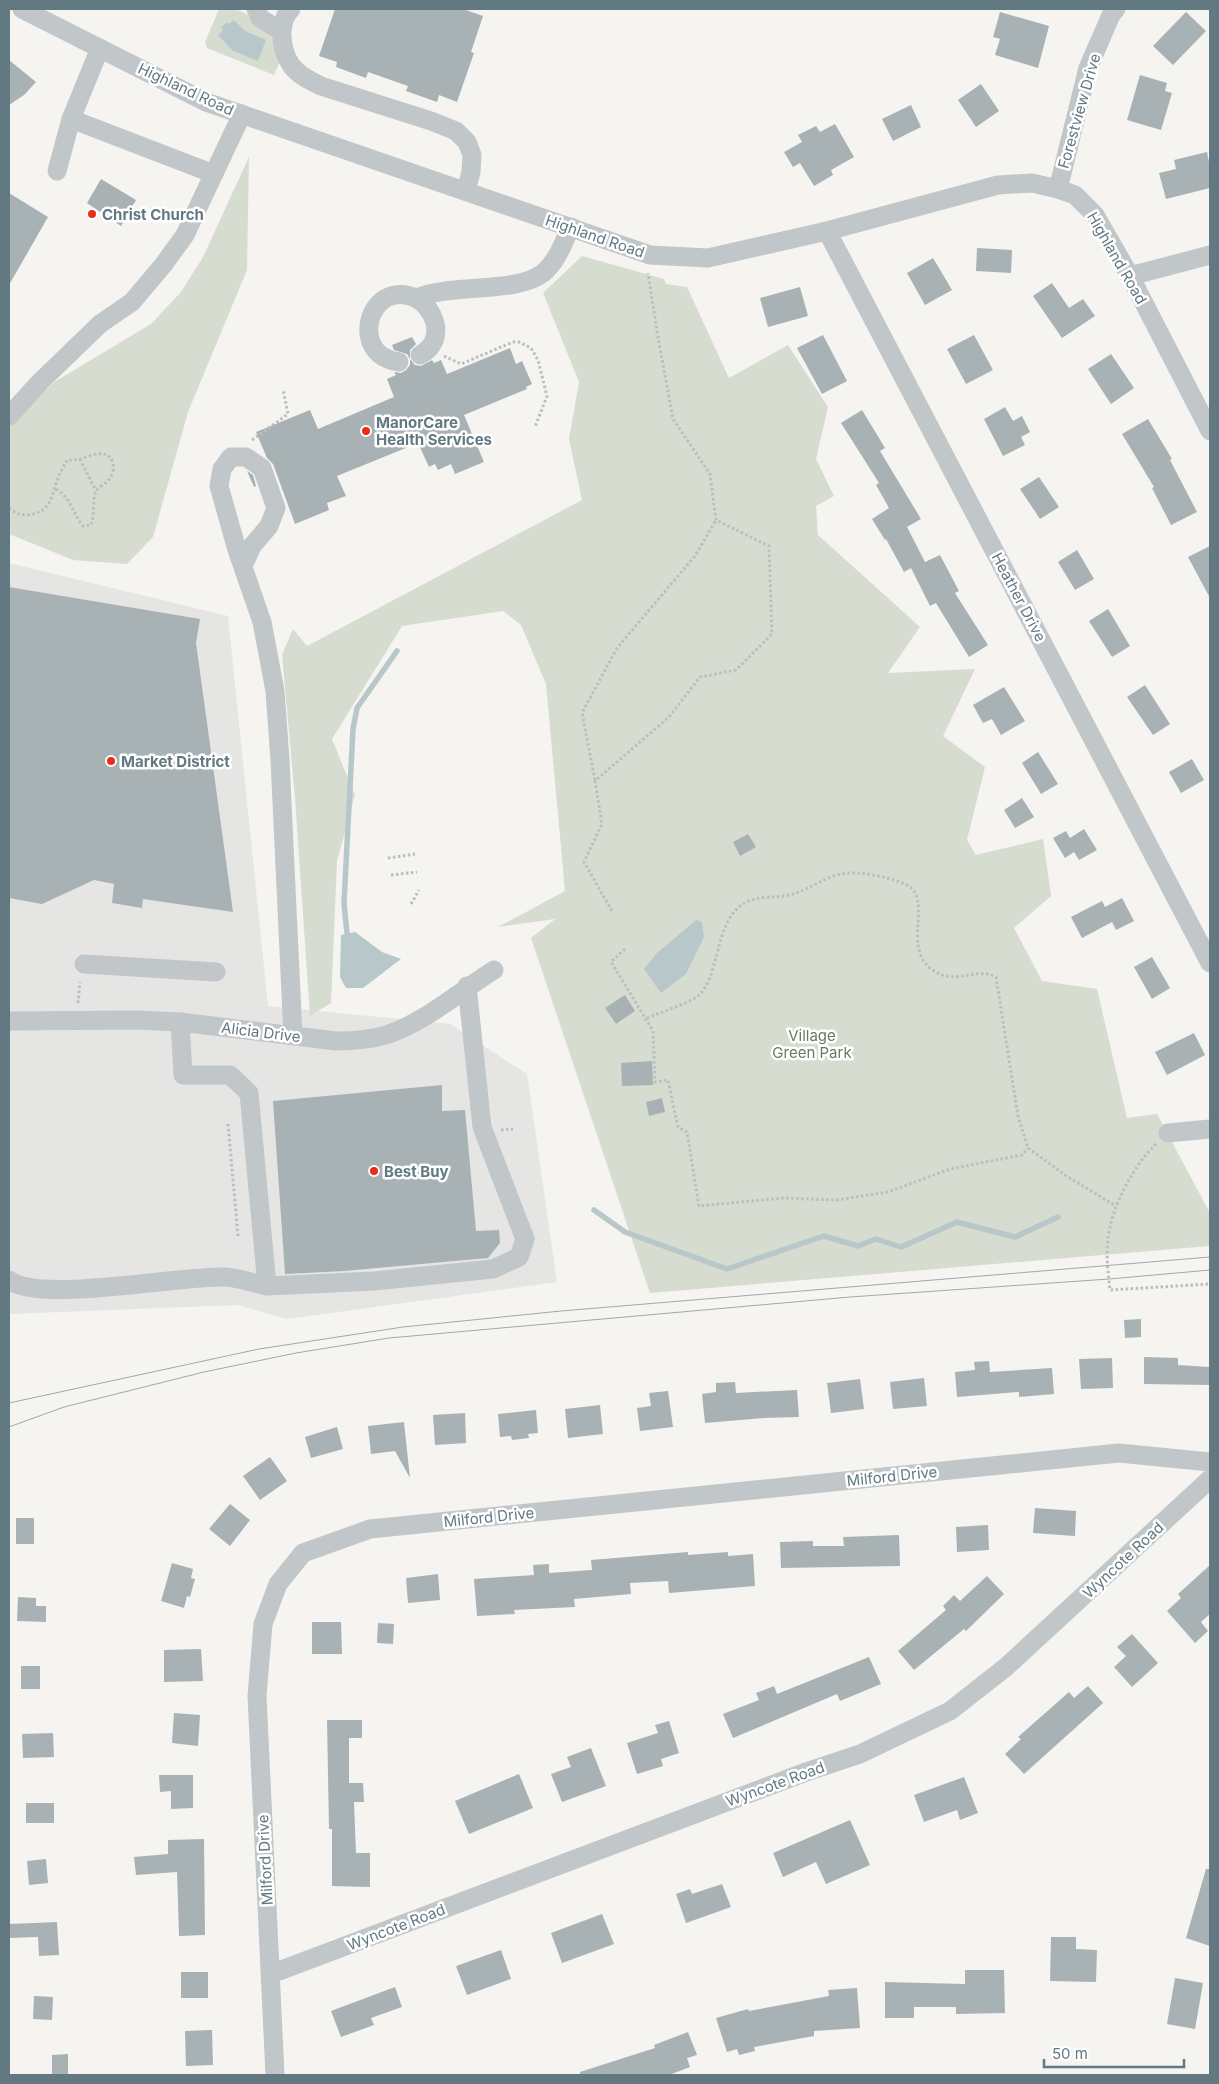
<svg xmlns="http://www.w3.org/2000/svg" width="1219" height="2084" viewBox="0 0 1219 2084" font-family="Inter,sans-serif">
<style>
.built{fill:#e5e5e4}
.green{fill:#d7dcd1}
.water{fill:#b8c7c9}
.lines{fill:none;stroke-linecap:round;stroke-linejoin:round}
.stream{stroke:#b8c7c9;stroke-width:5.5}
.building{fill:#a8b2b5}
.path{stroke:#bbbebf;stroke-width:3;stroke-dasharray:2.5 2.5;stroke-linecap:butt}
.minor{stroke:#c1c6c8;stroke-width:19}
.tram{stroke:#9fa8ac;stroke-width:1}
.poi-dot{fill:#e92c1c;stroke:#fff;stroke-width:2}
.labels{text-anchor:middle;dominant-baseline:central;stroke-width:5;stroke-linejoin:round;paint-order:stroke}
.street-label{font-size:15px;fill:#627982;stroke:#fff}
.poi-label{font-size:15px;font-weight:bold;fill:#627982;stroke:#fff;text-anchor:start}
.park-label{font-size:15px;fill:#6a7961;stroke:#fff}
</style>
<rect width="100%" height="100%" fill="#f5f4f0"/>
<path class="built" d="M9,563L228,616L268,1006L450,1024L527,1074L557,1282L287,1319L238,1305L9,1314Z"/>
<g class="green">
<path d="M219,9H235L247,14L253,23L275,34L280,61L274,75L207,48L205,42Z"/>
<path d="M249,157L247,270L188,412L153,537L127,564L73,560L9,534V422L56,381L151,324L181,292L203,257Z"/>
<path d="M582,256L664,279L666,284L687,287L729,378L788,345L828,407L816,459L834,496L816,506L818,535L920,627L888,673L975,669L943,736L985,767L967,840L976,855L1043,839L1051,896L1014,928L1042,981L1097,989L1127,1118L1157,1114L1210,1213V1246L650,1293L531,938L555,919L498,927L565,891L546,684L521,625L503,611L402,626L332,739L355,795L337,861L331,1003L310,1016L295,798L282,655L293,629L307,646L582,500L569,439L579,382L543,293Z"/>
</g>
<g class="water">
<path d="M234,20L245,31L266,40L258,61L232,50L218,35L223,30L221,28L227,22L229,24Z"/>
<path d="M696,920L702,922L704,937L686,974L661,993L644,969L657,953Z"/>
<path d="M355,932L382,952L401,959L363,988H346L340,977L341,935Z"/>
</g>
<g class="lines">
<g class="stream">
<path d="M347,933L344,903L353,729L357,708L397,651"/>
<path d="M594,1210L625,1232L727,1269L824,1236L858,1246L876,1239L901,1247L957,1222L1015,1237L1058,1217"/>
</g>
</g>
<g class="building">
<path d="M335,9H463L483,16L471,52L474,53L457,102L439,95L437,102L406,91L408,86L368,72L366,78L336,67L337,62L319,56Z"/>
<path d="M1000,12L1049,26L1038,68L995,55L1000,39L993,37Z"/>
<path d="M1186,12L1206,31L1173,65L1153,46Z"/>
<path d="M9,60L36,82L24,95L9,105Z"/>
<path d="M1140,75L1167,83L1165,91L1172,93L1161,130L1127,120Z"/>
<path d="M981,84L999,111L976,127L958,100Z"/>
<path d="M911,105L921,127L893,141L882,119Z"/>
<path d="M835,124L854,157L831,170L833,175L814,186L800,163L793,167L784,152L802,142L798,135L816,126L820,132Z"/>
<path d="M1207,152L1210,167V188L1166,199L1159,173L1176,169L1174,160Z"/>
<path d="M101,179L136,200L121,226L87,203Z"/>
<path d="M9,193L48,217L9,285Z"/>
<path d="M977,248L1012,250L1011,273L976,271Z"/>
<path d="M933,258L952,290L925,305L907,273Z"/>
<path d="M1052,283L1069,308L1083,299L1095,316L1062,338L1033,296Z"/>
<path d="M800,287L808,316L768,327L760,298Z"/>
<path d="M823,335L847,381L822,394L797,348Z"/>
<path d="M974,335L993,370L966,384L947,349Z"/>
<path d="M412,337L416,344L410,350V359L407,354L394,350L392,345Z"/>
<path d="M510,348L516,364L522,361L532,384L526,387L527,389L464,415L484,462L455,474L451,464L438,470L435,464L429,467L418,443L337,476L346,496L327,503L329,510L295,524L273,464L267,458L256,432L310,410L318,429L394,397L387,379L396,375L394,372L401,373L406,370L410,365V359L415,365L421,366L432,360L434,363L441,360L447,374Z"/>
<path d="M1111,354L1134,388L1111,404L1088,369Z"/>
<path d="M1005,407L1013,421L1022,416L1030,432L1021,437L1025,445L1003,456L984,419Z"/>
<path d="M862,410L885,448L880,451L921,519L907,527L925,562L940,555L959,591L955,593L988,645L969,657L936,603L930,606L911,568L904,572L886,539L885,540L872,519L889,508L876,485L879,483L841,423Z"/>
<path d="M1148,419L1172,459L1170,460L1197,512L1171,525L1152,488L1154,487L1122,434Z"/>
<path d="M247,471L253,475L256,486L254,487Z"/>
<path d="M1039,477L1059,507L1040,519L1020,489Z"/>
<path d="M1210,546V598L1188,557Z"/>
<path d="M1077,550L1094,579L1075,590L1058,562Z"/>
<path d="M9,587L200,619L196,643L233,912L143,899L142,908L112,903L114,884L94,880L42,904L9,898Z"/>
<path d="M1108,609L1130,646L1112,657L1089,621Z"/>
<path d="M1145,685L1170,724L1153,735L1127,697Z"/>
<path d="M1004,687L1025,721L1001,735L992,719L983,723L973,705Z"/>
<path d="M1038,752L1058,784L1041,794L1022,763Z"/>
<path d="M1192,759L1204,780L1181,793L1169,772Z"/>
<path d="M1022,798L1034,817L1015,828L1004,810Z"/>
<path d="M1084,829L1097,850L1079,860L1074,852L1065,858L1053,838L1066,831L1070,838Z"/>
<path d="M748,834L756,847L740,856L733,842Z"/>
<path d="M1122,898L1134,921L1116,930L1112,922L1082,938L1071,917L1102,901L1105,907Z"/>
<path d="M1152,957L1170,988L1152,999L1134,967Z"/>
<path d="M625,995L635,1011L616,1024L605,1008Z"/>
<path d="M1194,1033L1205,1055L1167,1075L1155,1052Z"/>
<path d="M652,1061L653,1085L622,1086L621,1063Z"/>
<path d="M442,1085V1111L465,1110L476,1231L499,1230L500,1243L488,1258L344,1271L285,1274L273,1101Z"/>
<path d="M662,1098L665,1112L649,1116L646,1102Z"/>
<path d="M1141,1319V1337L1125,1338L1124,1320Z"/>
<path d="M1144,1357L1178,1358V1365L1210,1367V1385L1144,1384Z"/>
<path d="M1112,1358L1113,1388L1081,1389L1079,1359Z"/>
<path d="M989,1361L990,1372L1052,1368L1054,1394L1019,1397V1392L957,1397L955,1372L975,1370L974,1362Z"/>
<path d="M924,1378L927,1406L893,1409L890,1382Z"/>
<path d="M860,1379L864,1409L831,1413L827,1383Z"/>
<path d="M735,1382L736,1393L797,1390L799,1417L764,1418L705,1423L702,1394L716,1392V1383Z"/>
<path d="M668,1391L673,1427L640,1431L637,1408L651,1406L649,1393Z"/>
<path d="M600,1405L603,1434L568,1438L565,1409Z"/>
<path d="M536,1410L538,1433L528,1434L529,1438L512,1440L511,1436L500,1437L498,1414Z"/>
<path d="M465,1413L466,1443L435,1445L433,1415Z"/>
<path d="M404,1422L410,1478L395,1451L371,1454L368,1426Z"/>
<path d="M337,1427L343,1449L311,1458L305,1437Z"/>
<path d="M270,1457L287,1481L260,1500L243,1476Z"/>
<path d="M230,1504L250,1520L230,1546L209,1529Z"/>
<path d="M1035,1508L1076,1511L1075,1536L1033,1533Z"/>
<rect x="16" y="1518" width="18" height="26"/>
<path d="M988,1525L989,1550L957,1552L956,1527Z"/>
<path d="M899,1535L900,1566L781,1568L780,1542L813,1541V1546H844L843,1537Z"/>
<path d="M688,1552V1555L728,1552V1556L753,1554L755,1586L669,1593L668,1581L630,1583L631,1594L574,1599L575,1607L514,1610L515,1614L477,1616L474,1579L534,1575L533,1565L549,1564V1573L592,1570L591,1560Z"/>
<path d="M172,1563L193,1569L191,1578L195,1579L190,1597L187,1596L184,1608L161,1601Z"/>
<path d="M1210,1565V1614L1201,1622L1208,1631L1195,1643L1167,1611L1181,1598L1178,1594Z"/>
<path d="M438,1574L440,1600L408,1603L406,1578Z"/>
<path d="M987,1576L1004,1594L966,1631L964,1629L914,1670L898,1651L946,1610L943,1606L954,1595L960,1601Z"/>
<path d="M18,1597L36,1598V1606H46V1622L17,1621Z"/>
<path d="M312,1622H341L342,1654H312Z"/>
<path d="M378,1623L394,1624L393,1644L377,1643Z"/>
<path d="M1132,1634L1158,1663L1132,1687L1114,1667L1126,1656L1117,1647Z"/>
<path d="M201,1649L203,1681L164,1682V1650Z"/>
<path d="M869,1657L881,1684L840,1701L837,1694L733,1738L723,1714L759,1700L756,1693L774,1686L777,1694Z"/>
<rect x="21" y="1666" width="19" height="23"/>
<path d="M1088,1686L1103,1703L1024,1774L1005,1754L1021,1739L1018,1737L1069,1692L1074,1698Z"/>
<path d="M174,1713L200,1715L198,1746L172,1743Z"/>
<path d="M327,1720H362V1738H349V1783H363L364,1802H354L356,1853H370V1887L332,1886V1829H329Z"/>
<path d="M669,1721L679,1753L661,1759L663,1766L637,1774L627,1743L658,1733L655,1725Z"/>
<path d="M53,1733L54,1757L23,1758L22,1734Z"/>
<path d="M591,1748L606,1786L562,1802L551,1774L571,1767L567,1757Z"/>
<path d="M519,1774L533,1808L469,1834L455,1801Z"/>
<path d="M159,1775H193V1808L171,1809V1791L160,1792Z"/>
<path d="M964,1777L978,1813L960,1820L957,1810L924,1822L914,1795Z"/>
<rect x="26" y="1803" width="28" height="20"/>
<path d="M850,1820L870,1865L826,1884L816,1862L783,1877L773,1853Z"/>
<path d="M204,1839L205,1935L179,1936L177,1872L136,1875L134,1857L168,1854V1840Z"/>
<path d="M46,1859L48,1883L29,1885L27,1861Z"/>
<path d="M1206,1869H1210V1946L1186,1938Z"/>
<path d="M722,1884L731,1907L686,1923L676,1894L690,1889L692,1894Z"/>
<path d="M602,1914L614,1944L562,1963L551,1933Z"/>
<path d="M57,1922L59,1955L39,1956L38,1937L9,1938V1924Z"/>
<path d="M1051,1937H1076V1949L1097,1950L1096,1982L1050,1981Z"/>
<path d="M501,1950L511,1979L467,1995L456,1966Z"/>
<path d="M965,1970H1004L1005,2013L956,2014V2007H914V2018H885V1982L965,1984Z"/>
<rect x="181" y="1972" width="27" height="26"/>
<path d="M1175,1978L1203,1983L1195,2029L1167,2024Z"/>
<path d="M395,1987L402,2007L371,2018L374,2025L341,2037L331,2011Z"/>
<path d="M857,1988L860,2028L814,2031V2036L754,2047L755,2051L739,2055L737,2049L727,2052L716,2018L748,2009L749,2011L829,1996L828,1990Z"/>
<path d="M34,1996L53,1997L52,2020L33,2019Z"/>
<path d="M212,2030L213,2065L186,2066L185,2031Z"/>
<path d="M688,2032L697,2055L687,2058L690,2067L669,2075H580V2072L655,2048L654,2045Z"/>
<path d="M68,2054V2075H52V2055Z"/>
</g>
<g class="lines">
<g class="path">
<path d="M444,356L461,364L513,342H519L531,348L538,360L547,396L535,427"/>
<path d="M252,440L288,414L283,389"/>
<path d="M80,459L96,491"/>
<path d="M9,508C19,518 37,517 47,506C52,501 54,488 57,481C59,473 64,467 67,460C71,460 75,460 79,459C89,457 108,446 113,463C114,467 113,474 110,478C107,484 99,486 96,491C92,500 95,516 91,525L83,526C72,513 71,496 54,488"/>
<path d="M595,780L582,713L617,648L695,556L716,520"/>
<path d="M388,858L415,854"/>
<path d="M391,875L417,872"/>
<path d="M411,904L419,890"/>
<path d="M612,911L584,862L602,824L595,781L669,717L700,677L736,670L772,634L769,546L716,520L710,474L673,419L658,337L648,273"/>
<path d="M625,949L611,962L653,1031L655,1082L668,1080L678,1127L687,1132L699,1206L783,1198L837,1200L888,1192L950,1169L1022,1155L1028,1148"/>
<path d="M78,1003L80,982"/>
<path d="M647,1018C659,1013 690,1003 699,995C719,977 715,927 739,907C754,894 772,899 789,895C805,891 816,883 831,877C850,868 886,876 905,884C935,898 901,945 931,969C955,987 976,966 996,977L1018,1116L1028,1148L1068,1177L1116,1206"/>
<path d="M228,1124L238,1236"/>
<path d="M501,1130L513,1129"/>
<path d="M1156,1144C1133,1166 1111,1208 1108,1239C1106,1256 1108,1273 1110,1290L1210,1284"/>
</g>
<g class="minor">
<path d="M22,9L206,102L650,255L708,258L827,231L998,185L1032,183L1058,189L1075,195L1095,215L1130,276L1210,431"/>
<path d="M256,9L260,18L281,31"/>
<path d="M291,9C277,23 281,50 291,65C298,75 310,81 321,86L431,121L456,131L467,142L472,155L471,172L466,191"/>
<path d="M71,119L100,48"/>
<path d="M57,171L71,119L214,174"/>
<path d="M1058,189L1088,68L1111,15L1116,9"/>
<path d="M827,231L1210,963"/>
<path d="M1130,276L1210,255"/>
<path d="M417,298C453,283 516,294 543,273C557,262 563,243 571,227"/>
<path d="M399,362C396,361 391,361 388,359C360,349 364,305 391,296C426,285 455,337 420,355"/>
<path d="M9,416L40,382L100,324L132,302L164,264L185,235L242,114"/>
<path d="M243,566L252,546L269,526L276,508L262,468L246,457H231L222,469L219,486L237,550L262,622L275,691L280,760L293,1036"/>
<path d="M84,964L216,972"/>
<path d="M9,1021L137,1020L180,1022L336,1041C353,1041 369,1040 386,1035C424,1023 460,991 494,970"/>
<path d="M180,1022L183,1075H230L249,1093L267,1286L374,1281L493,1269L519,1257L525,1239L482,1127L467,986"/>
<path d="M1168,1133L1210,1129"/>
<path d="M9,1280C39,1304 181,1275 226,1277C239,1278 254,1283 267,1286"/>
<path d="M271,1974L806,1772L860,1754L950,1711L1006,1667L1210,1479"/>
<path d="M275,2075L257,1696L263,1624L278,1584L303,1553L370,1529L1119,1453L1210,1462"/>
</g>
<g class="tram">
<path d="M9,1403L259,1349L403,1327L561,1311L1210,1257"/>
<path d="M9,1427L64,1407L204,1372L296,1353L389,1338L850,1297L1109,1279L1210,1270"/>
</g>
</g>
<g class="poi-dot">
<circle cx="92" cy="214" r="5"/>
<circle cx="366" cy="431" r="5"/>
<circle cx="111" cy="761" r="5"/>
<circle cx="374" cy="1171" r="5"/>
</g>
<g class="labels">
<g class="street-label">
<text transform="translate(186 89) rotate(25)">Highland Road</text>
<text transform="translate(1079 111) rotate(-74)">Forestview Drive</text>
<text transform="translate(595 236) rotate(19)">Highland Road</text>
<text transform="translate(1117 258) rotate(60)">Highland Road</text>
<text transform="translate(1019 597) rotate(62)">Heather Drive</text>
<text transform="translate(261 1032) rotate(7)">Alicia Drive</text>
<text transform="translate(892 1476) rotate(-6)">Milford Drive</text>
<text transform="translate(489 1517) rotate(-6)">Milford Drive</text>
<text transform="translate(1123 1560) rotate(-43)">Wyncote Road</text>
<text transform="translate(775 1784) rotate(-20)">Wyncote Road</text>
<text transform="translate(265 1860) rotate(-93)">Milford Drive</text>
<text transform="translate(396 1927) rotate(-21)">Wyncote Road</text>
</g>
<g class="poi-label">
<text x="102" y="214">Christ Church</text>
<text x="376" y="422">ManorCare<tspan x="376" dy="17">Health Services</tspan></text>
<text x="121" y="761">Market District</text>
<text x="384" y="1171">Best Buy</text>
</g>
<g class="park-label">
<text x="812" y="1035">Village<tspan x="812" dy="17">Green Park</tspan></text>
</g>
</g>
<rect width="1219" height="2084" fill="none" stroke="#627982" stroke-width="20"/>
<path d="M1044 2059v8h140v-8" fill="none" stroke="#627982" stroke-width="2.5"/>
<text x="1052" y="2059" font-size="15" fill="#627982" stroke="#ffffff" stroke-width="4" paint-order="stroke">50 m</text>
</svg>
